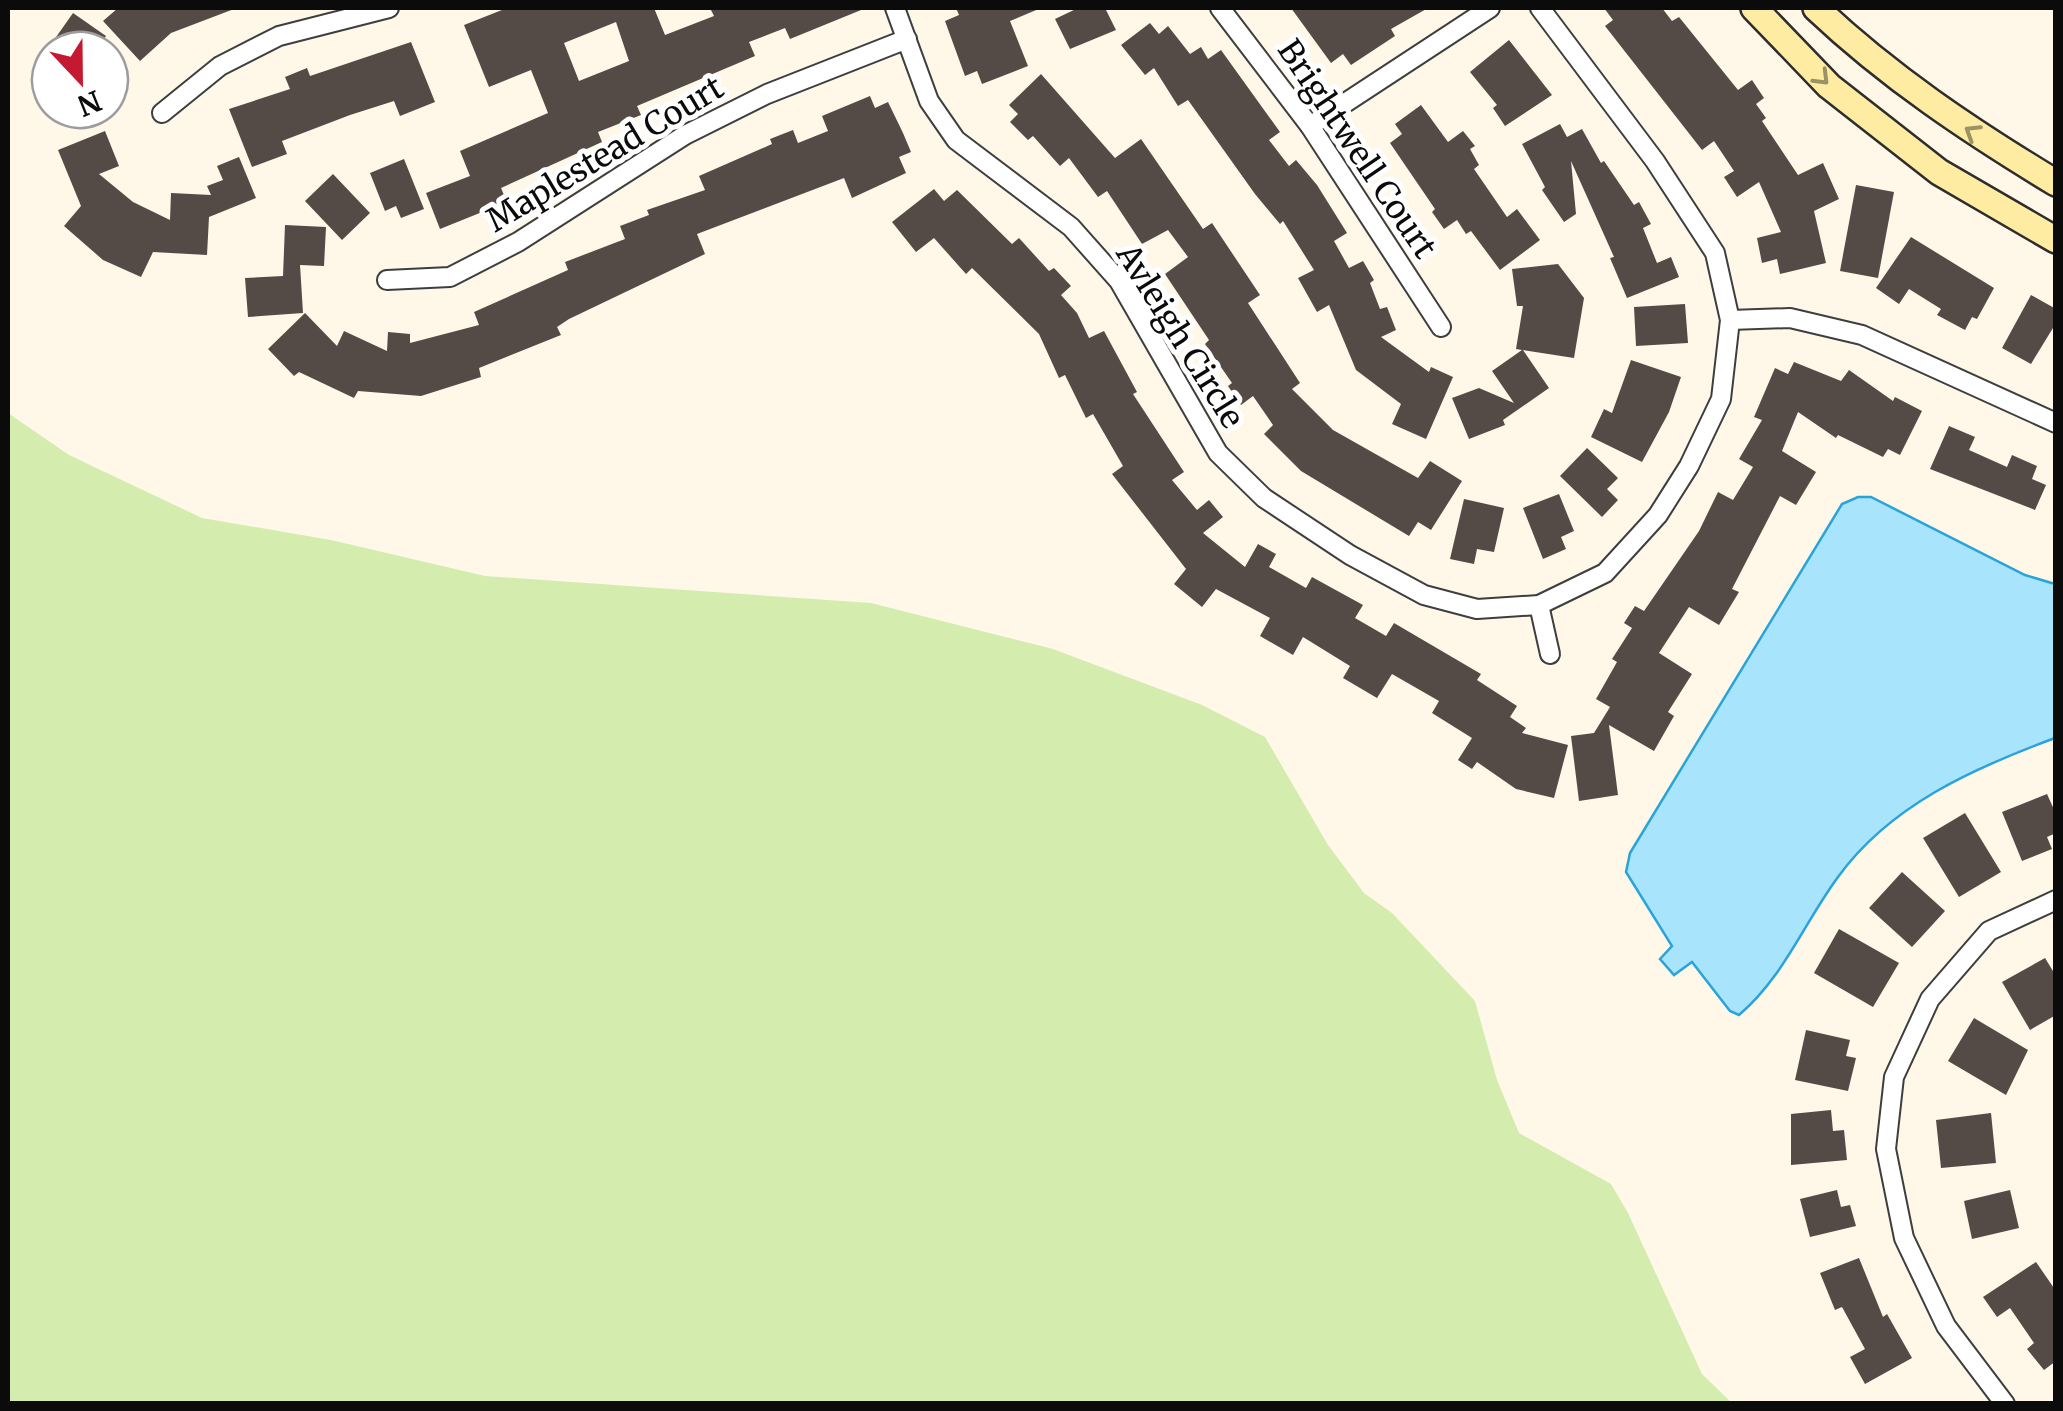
<svg xmlns="http://www.w3.org/2000/svg" width="2063" height="1411" viewBox="0 0 2063 1411" font-family="Merriweather,serif">
<style>
.green{fill:#d5ecaf}
.water{fill:#a8e4fc;stroke:#29a3d9;stroke-width:2.5}
.building{fill:#544a46;fill-rule:evenodd}
.lines{fill:none;stroke-linecap:round;stroke-linejoin:round}
.street-casing{stroke:#3e3e3e;stroke-width:22}
.secondary-casing{stroke:#2d2d2d;stroke-width:30}
.street{stroke:#fff;stroke-width:18}
.secondary{stroke:#ffeca3;stroke-width:25}
.oneway{stroke:#9d9266}
.labels{text-anchor:middle;dominant-baseline:central;stroke-width:10;stroke-linejoin:round;paint-order:stroke}
.street-label{font-size:32px;fill:#0b0b0b;stroke:#fff}
</style>
<rect width="100%" height="100%" fill="#fff8e8"/>
<path class="green" d="M8,413L69,455L202,518L331,540L485,576L871,603L1053,649L1202,705L1265,737L1328,845L1364,893L1392,913L1475,1001L1497,1080L1519,1133L1611,1184L1628,1213L1702,1374L1732,1403H8Z"/>
<path class="water" d="M1858,497H1871L2025,575L2055,584V738C1974,768 1890,805 1838,877C1804,923 1783,978 1739,1015L1730,1011L1692,962L1674,975L1660,959L1672,946L1626,872L1630,853L1842,504Z"/>
<g class="building">
<path d="M118,8H233L234,9L171,33L140,61L103,21Z"/>
<path d="M507,8H654L665,35L714,16L710,8H866L790,39L785,28L749,42L755,56L637,106L641,115L598,132L602,142L501,188L507,202L440,229L426,193L470,176L460,151L548,113L531,70L489,87L464,25ZM616,22L629,61L579,81L564,43Z"/>
<path d="M956,8H1041L1010,21L1028,66L982,84L977,71L965,76L945,21L959,15Z"/>
<path d="M1078,8H1105L1116,30L1070,49L1055,19Z"/>
<path d="M1291,8H1428L1391,29L1395,36L1351,65L1343,54L1331,63Z"/>
<path d="M1604,8H1662L1672,21L1679,17L1738,90L1752,80L1764,98L1756,104L1766,118L1762,121L1798,175L1823,163L1839,199L1814,211L1826,263L1780,274L1777,259L1762,263L1757,238L1781,232L1759,182L1737,197L1724,177L1734,171L1714,141L1702,150L1605,26L1613,20Z"/>
<path d="M73,13L106,36L96,50H47Z"/>
<path d="M1150,23L1159,34L1168,26L1190,54L1201,47L1208,59L1221,50L1280,132L1269,140L1289,166L1296,160L1317,185L1347,233L1334,241L1349,268L1363,261L1374,280L1370,283L1380,309L1387,307L1396,330L1381,337L1429,372L1431,367L1453,377L1426,439L1392,424L1401,404L1356,370L1329,305L1317,312L1298,278L1314,270L1283,221L1280,224L1255,194L1188,100L1178,106L1154,68L1145,75L1121,45Z"/>
<path d="M1509,40L1552,95L1505,126L1493,108L1497,105L1470,72Z"/>
<path d="M411,42L435,102L400,116L394,101L350,115L282,141L287,154L252,167L229,109L290,89L285,77L307,68L310,76Z"/>
<path d="M1041,74L1115,158L1141,139L1203,229L1212,223L1260,295L1248,303L1300,383L1292,389L1333,430L1418,478L1430,461L1462,481L1431,530L1418,522L1409,536L1301,471L1264,434L1273,425L1253,396L1241,405L1228,386L1232,383L1205,344L1209,340L1165,274L1188,257L1168,230L1142,244L1107,191L1098,197L1069,158L1060,166L1033,136L1028,140L1010,122L1018,114L1009,105Z"/>
<path d="M870,96L875,108L888,102L903,133L911,152L899,157L906,173L852,198L844,178L697,234L705,254L569,319L557,327L561,335L479,368L481,377L421,396L358,391L354,398L299,372L294,376L268,349L305,313L337,346L344,331L387,351L388,332L410,334V343L479,325L474,312L568,270L565,262L625,239L620,226L649,215L647,210L705,190L699,176L772,144L770,139L793,130L798,143L828,131L822,116Z"/>
<path d="M1421,105L1448,142L1463,131L1475,146L1470,149L1479,165L1474,169L1507,217L1517,209L1540,240L1500,270L1471,231L1466,234L1457,220L1444,229L1432,212L1435,209L1390,143L1402,134L1395,124Z"/>
<path d="M1560,124L1567,137L1582,129L1601,163L1604,161L1634,205L1639,202L1651,224L1643,228L1657,263L1671,257L1679,277L1627,298L1610,258L1614,257L1571,161L1576,214L1564,222L1542,190L1545,187L1522,144Z"/>
<path d="M105,131L119,166L99,174L133,202L170,220L171,193L211,195L207,186L223,180L217,166L239,157L256,198L209,217L207,255L153,252L141,277L103,260L64,226L81,206L58,150Z"/>
<path d="M404,159L424,209L401,218L396,206L385,211L370,173Z"/>
<path d="M333,174L370,213L342,240L305,201Z"/>
<path d="M1856,185L1894,192L1878,278L1840,271Z"/>
<path d="M934,189L944,201L957,190L1012,244L1019,238L1049,271L1054,268L1071,286L1061,295L1077,313L1089,338L1104,331L1137,392L1133,394L1184,472L1172,480L1197,510L1209,500L1223,517L1203,533L1245,567L1258,544L1276,554L1269,567L1306,588L1312,577L1363,605L1355,618L1386,636L1394,623L1481,674L1477,680L1517,706L1510,717L1526,728L1522,733L1568,745L1554,798L1516,789L1477,762L1472,769L1458,760L1472,738L1432,713L1439,701L1392,674L1377,698L1343,678L1350,666L1303,637L1293,655L1260,636L1270,618L1216,589L1202,607L1174,584L1186,569L1112,474L1123,466L1093,414L1086,418L1065,375L1059,378L1039,334L972,268L966,274L934,238L916,252L892,222Z"/>
<path d="M285,225L326,227L324,266L300,265L303,313L248,317L245,278L283,276Z"/>
<path d="M1911,237L1994,288L1977,319L1972,317L1965,330L1937,315L1941,309L1909,289L1899,304L1876,288Z"/>
<path d="M1558,264L1584,298L1574,358L1523,350L1549,388L1503,420L1505,425L1469,439L1452,398L1479,388L1514,403L1492,371L1522,350L1516,349L1523,306H1517L1512,269Z"/>
<path d="M2031,295L2056,309V323L2031,364L2002,348Z"/>
<path d="M1685,304L1688,343L1636,346L1634,307Z"/>
<path d="M1631,360L1681,377L1669,412L1642,462L1591,437L1604,409L1612,413Z"/>
<path d="M1794,362L1841,381L1849,370L1893,401L1895,397L1922,411L1900,455L1888,449L1883,457L1838,435L1836,438L1798,412L1782,451L1816,472L1796,505L1780,496L1732,589L1739,592L1719,625L1689,607L1659,653L1692,674L1668,712L1674,716L1654,751L1609,725L1618,795L1579,801L1571,736L1594,733L1610,707L1596,699L1617,662L1612,659L1632,628L1624,623L1635,606L1644,611L1699,531L1718,492L1733,500L1753,467L1739,459L1762,420L1754,417L1775,368L1788,374Z"/>
<path d="M1949,426L1975,437L1969,450L2007,467L2012,455L2037,466L2032,479L2046,485L2035,510L1930,469Z"/>
<path d="M1587,448L1618,478L1607,489L1618,500L1602,517L1560,476Z"/>
<path d="M1559,494L1574,531L1561,537L1566,549L1543,559L1523,508Z"/>
<path d="M1464,499L1504,508L1494,552L1477,549L1474,564L1450,559Z"/>
<path d="M2047,794L2056,814V833L2047,837L2052,849L2022,861L2002,812Z"/>
<path d="M1965,813L2001,872L1959,897L1923,838Z"/>
<path d="M1902,872L1945,911L1912,947L1869,908Z"/>
<path d="M1839,929L1899,963L1873,1007L1814,973Z"/>
<path d="M2045,958L2056,976V1015L2030,1030L2002,982Z"/>
<path d="M1974,1018L2028,1050L2006,1095L1948,1061Z"/>
<path d="M1806,1030L1850,1040L1846,1056L1856,1058L1848,1091L1795,1080Z"/>
<path d="M1831,1110L1833,1131L1844,1130L1847,1160L1791,1165V1114Z"/>
<path d="M1991,1113L1996,1163L1941,1168L1936,1120Z"/>
<path d="M1837,1190L1841,1207L1850,1205L1856,1226L1810,1237L1800,1199Z"/>
<path d="M2010,1190L2019,1228L1972,1239L1964,1201Z"/>
<path d="M1859,1258L1883,1317L1887,1314L1912,1358L1865,1384L1850,1357L1865,1349L1842,1307L1835,1310L1820,1273Z"/>
<path d="M2036,1262L2056,1291V1361L2044,1370L2027,1349L2034,1343L2010,1308L1997,1317L1983,1297Z"/>
</g>
<g class="lines">
<defs>
<g id="street">
<path d="M895,8L929,101L956,140L1071,227L1119,281L1218,453L1264,498L1350,555L1424,595L1477,609L1539,605L1605,573L1658,515L1689,466L1721,399L1730,320L1715,253L1655,161L1540,8"/>
<path d="M1220,8L1310,126L1441,327"/>
<path d="M162,113L220,66L279,36L389,8"/>
<path d="M1310,126L1490,8"/>
<path d="M387,280L450,277L518,242L685,135L767,94L907,39"/>
<path d="M1730,320L1790,318L1862,335L2056,423"/>
<path d="M1539,605L1550,654"/>
<path d="M2005,1404L1946,1326L1904,1238L1886,1149L1894,1077L1930,999L1989,931L2056,900"/>
</g>
<g id="secondary">
<path d="M1754,8L1829,86L1939,172L2056,240"/>
<path d="M1816,8C1889,77 1970,131 2056,183"/>
</g>
</defs>
<use href="#street" class="street-casing"/>
<use href="#secondary" class="secondary-casing"/>
<use href="#street" class="street"/>
<use href="#secondary" class="secondary"/>
</g>
<defs><path id="oneway-chevron" d="M-2-3.5L2.5 0L-2 3.5" fill="none" stroke-width="1.6" stroke-linecap="round" stroke-linejoin="round" transform="scale(2.5)"/></defs>
<g class="oneway">
<use href="#oneway-chevron" transform="translate(1822 78) rotate(45)"/>
<use href="#oneway-chevron" transform="translate(1972 132) rotate(-148)"/>
</g>
<g class="labels">
<g class="street-label">
<text transform="translate(1357 149) rotate(56)">Brightwell Court</text>
<text transform="translate(605 154) rotate(-31)">Maplestead Court</text>
<text transform="translate(1180 336) rotate(58)">Avleigh Circle</text>
</g>
</g>
<rect width="2063" height="1411" fill="none" stroke="#0b0b0b" stroke-width="20"/>
<g transform="translate(80 80) rotate(158)"><circle r="48" fill="#ffffff" stroke="#9d9d9d" stroke-width="2.5"/>
<path d="M0-8L18 38L0 25L-18 38Z" fill="#c51831"/>
<text y="-15" font-size="28" font-weight="bold" text-anchor="middle" fill="#0b0b0b">N</text>
</g>
</svg>
